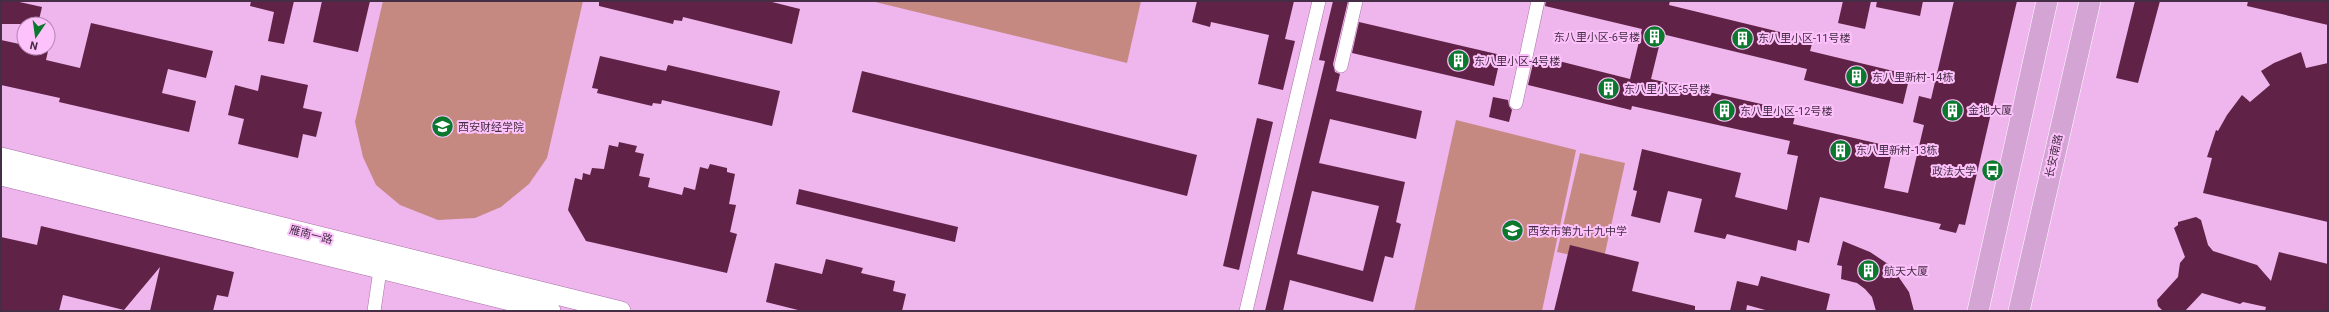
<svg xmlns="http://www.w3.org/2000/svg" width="2329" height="312" viewBox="0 0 2329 312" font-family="Roboto,'Noto Sans SC',sans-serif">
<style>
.green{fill:#c58982}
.building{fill:#602246;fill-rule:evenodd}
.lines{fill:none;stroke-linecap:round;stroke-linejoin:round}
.street-casing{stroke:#a871a7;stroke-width:14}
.secondary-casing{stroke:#a871a7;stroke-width:20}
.primary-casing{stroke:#fff;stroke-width:22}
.street{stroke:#fff;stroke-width:13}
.secondary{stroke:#fff;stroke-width:19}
.primary{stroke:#d4a4d4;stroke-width:21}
.labels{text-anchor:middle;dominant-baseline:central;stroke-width:4;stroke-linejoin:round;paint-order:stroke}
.poi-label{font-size:11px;fill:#452e45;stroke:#fdc2fb;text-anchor:start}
.street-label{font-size:11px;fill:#452e45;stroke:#fdc2fb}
</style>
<rect width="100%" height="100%" fill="#efb5ed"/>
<g class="green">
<path d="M383,1H583L547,158L529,184L501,207L475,218L438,220L400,205L376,185L363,157L355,122Z"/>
<path d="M871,1H1141L1127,63Z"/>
<path d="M1456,120L1576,150L1542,311H1414Z"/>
<path d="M1580,153L1625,163L1603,262L1557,252Z"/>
</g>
<g class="building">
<path d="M1,1H15L42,7L38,24H1Z"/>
<path d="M251,1H294L284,44L268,41L274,12L250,6Z"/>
<path d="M322,1H370L358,52L313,42Z"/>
<path d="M599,1H768L800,9L792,44L683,17L682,21L674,20L673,24L599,6Z"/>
<path d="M1197,1H1294L1285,39L1295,41L1283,90L1258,84L1269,35L1211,22L1210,27L1192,22Z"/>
<path d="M1333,1H1348L1333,64L1335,72L1340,74L1336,91L1422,111L1416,139L1330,119L1319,163L1405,182L1396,222L1401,224L1393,258L1385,256L1373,302L1290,280L1283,311H1265L1325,61L1319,60ZM1312,191L1379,206L1363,271L1297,254Z"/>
<path d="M1546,1H1670L1669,5L1813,40L1810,51L1910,75L1903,104L1804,80L1807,69L1662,34L1651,79L1796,112L1793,124L1893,147L1884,188L1908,193L1924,125L1913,122L1919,96L1931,99L1954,1H2017L1965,225L1959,224L1956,233L1939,229L1941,224L1820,197L1809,243L1798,240L1796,251L1727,234L1725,239L1694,232L1702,199L1668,191L1660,223L1631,216L1637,191L1633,190L1642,149L1741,173L1735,197L1787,210L1798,156L1787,154L1790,141L1632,106L1631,110L1528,85L1535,55L1630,79L1642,29L1545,6Z"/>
<path d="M1843,1H1871L1865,29L1838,23Z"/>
<path d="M1877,1H1923L1920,16L1876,7Z"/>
<path d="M2135,1H2160L2138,83L2116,78Z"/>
<path d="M2248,1H2328V25L2247,6Z"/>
<path d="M1359,22L1501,55L1494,86L1352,53Z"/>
<path d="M91,23L213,51L206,78L168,69L162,93L196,101L189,132L59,102L60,98L1,85V40L24,45V48L48,51L46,60L80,68Z"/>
<path d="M2301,52L2306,68L2328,63V222L2203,193L2212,158L2207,157L2216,130L2218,131L2227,115L2242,95L2250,102L2270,85L2261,71L2274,63Z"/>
<path d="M600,56L666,71L668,65L780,91L772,126L662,100L661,104L653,103L652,106L597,93L598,89L592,88Z"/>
<path d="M862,71L1197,155L1187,196L852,112Z"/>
<path d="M261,75L308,85L303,108L322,112L316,137L303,134L298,158L238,144L244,119L228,115L235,85L258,91Z"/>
<path d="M1493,97L1508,100L1509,106L1512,110L1509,122L1489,117Z"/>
<path d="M1257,118L1273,122L1239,270L1223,266Z"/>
<path d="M619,142L637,146L635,152L644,154L639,176L650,178L648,187L682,195L684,187L695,190L700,167L708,169L710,164L727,168V172L735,174L729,204L736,205L730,232L737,234L727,273L586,241L568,210L575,178L582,180L583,173L590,175L592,168L604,169L609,145L618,147Z"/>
<path d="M799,189L958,227L955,242L796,204Z"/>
<path d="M2196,217L2201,220L2208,245L2213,251L2257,265L2271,281L2279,252L2328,264V311H2265L2266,307L2243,302L2240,304L2202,293L2185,311H2163L2158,306L2157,300L2178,277L2180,263L2185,257L2174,228L2178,225V222Z"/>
<path d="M41,226L234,272L228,297L217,295L213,311H150L160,267L124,310L63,295L59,311H1V237L37,245Z"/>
<path d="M1843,241L1870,252L1891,266L1909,292L1914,311H1876L1872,297L1865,289L1857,283L1841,279L1842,266L1837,265Z"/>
<path d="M1570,245L1639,262L1632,291L1695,306V311H1554Z"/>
<path d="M826,259L863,268L861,273L895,281L893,291L906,294L902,311H802L766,302L775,263L822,274Z"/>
<path d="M1761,276L1830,294L1826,311H1769L1747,305L1746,311H1730L1737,281L1758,286Z"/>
</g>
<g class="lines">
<defs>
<g id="street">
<path d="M1341,66L1356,1"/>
<path d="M1516,103L1538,1"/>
<path d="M374,311L380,270"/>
<path d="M1246,311L1319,1"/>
</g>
<g id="secondary">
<path d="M1,157L621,311"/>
<path d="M1,176L551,311"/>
</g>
<g id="primary">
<path d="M1978,311L2047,1"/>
<path d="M2019,311L2090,1"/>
</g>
</defs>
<use href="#street" class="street-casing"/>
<use href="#secondary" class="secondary-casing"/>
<use href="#primary" class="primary-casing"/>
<use href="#street" class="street"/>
<use href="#secondary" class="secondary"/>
<use href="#primary" class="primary"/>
</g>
<defs>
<symbol id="building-disc" viewBox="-11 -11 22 22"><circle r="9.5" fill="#0b792d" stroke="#fdc2fb"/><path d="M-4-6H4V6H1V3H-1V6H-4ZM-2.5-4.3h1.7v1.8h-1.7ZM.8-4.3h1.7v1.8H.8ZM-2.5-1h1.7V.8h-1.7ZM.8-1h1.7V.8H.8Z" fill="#fff"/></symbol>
<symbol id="university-disc" viewBox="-11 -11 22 22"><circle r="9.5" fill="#0b792d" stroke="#fdc2fb"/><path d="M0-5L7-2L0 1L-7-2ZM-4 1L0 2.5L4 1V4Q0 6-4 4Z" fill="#fff"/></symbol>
<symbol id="bus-disc" viewBox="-11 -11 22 22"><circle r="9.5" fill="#0b792d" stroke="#fdc2fb"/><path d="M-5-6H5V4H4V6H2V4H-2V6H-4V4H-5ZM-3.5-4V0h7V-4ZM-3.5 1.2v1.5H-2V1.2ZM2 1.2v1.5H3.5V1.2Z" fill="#fff"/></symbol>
<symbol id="school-disc" viewBox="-11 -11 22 22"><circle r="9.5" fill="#0b792d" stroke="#fdc2fb"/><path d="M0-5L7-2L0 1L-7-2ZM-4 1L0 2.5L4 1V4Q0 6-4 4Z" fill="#fff"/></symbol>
</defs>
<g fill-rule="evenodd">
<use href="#building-disc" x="1642" y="24" width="25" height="25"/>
<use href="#building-disc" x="1730" y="26" width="25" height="25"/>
<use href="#building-disc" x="1446" y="48" width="25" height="25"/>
<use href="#building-disc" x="1844" y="64" width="25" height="25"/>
<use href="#building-disc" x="1596" y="76" width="25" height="25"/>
<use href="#building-disc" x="1940" y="98" width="25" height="25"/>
<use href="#building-disc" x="1712" y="98" width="25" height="25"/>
<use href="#university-disc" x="430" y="114" width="25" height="25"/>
<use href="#building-disc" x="1828" y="138" width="25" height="25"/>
<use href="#bus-disc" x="1980" y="158" width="25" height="25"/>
<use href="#school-disc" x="1500" y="218" width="25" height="25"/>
<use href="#building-disc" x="1856" y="258" width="25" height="25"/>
</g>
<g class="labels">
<g class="poi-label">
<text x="1640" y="37" text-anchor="end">东八里小区-6号楼</text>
<text x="1758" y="38">东八里小区-11号楼</text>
<text x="1474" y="61">东八里小区-4号楼</text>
<text x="1872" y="77">东八里新村-14栋</text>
<text x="1624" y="89">东八里小区-5号楼</text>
<text x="1968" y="110">金地大厦</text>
<text x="1740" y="111">东八里小区-12号楼</text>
<text x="458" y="127">西安财经学院</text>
<text x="1856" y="150">东八里新村-13栋</text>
<text x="1976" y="171" text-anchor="end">政法大学</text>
<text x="1528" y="231">西安市第九十九中学</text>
<text x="1884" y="271">航天大厦</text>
</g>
<g class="street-label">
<text transform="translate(2054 156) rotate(-77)">长安南路</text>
<text transform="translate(311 235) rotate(14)">雁南一路</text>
</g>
</g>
<rect width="2329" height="312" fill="none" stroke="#452e45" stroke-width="4"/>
<g transform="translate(36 36) rotate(193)"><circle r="19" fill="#fdc2fb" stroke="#b387b2"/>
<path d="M0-3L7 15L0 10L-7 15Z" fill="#0b792d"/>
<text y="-6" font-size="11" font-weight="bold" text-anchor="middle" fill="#452e45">N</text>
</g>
</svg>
